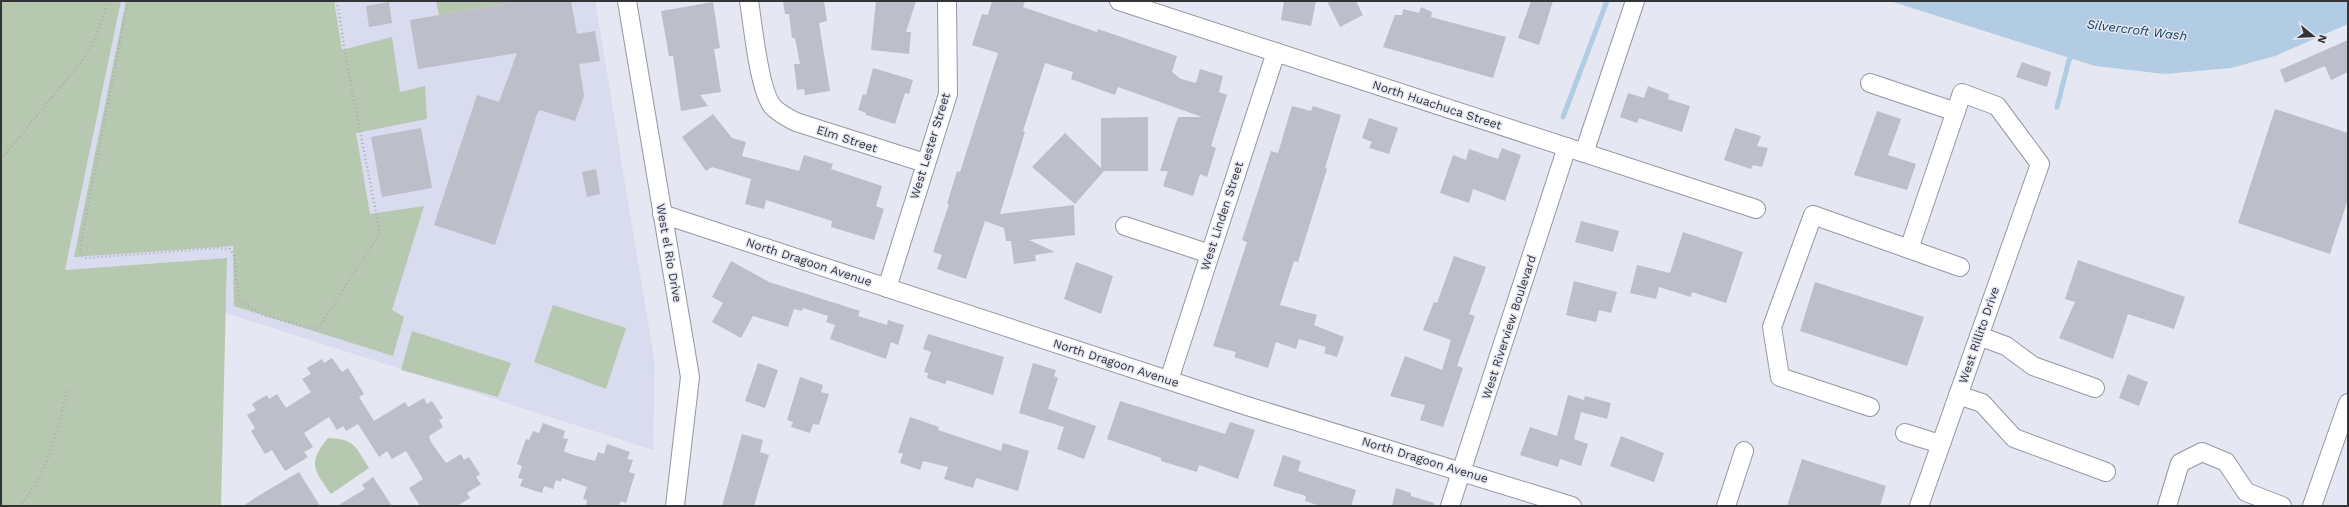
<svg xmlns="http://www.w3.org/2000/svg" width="2349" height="507" viewBox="0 0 2349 507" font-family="'Work Sans',sans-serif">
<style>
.built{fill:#d8dcee}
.green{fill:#b6c8b0}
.water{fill:#b2cce3}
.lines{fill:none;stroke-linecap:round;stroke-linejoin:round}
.stream{stroke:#b2cce3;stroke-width:5}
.building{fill:#bcbec9}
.minor-casing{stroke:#9597a1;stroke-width:20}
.path{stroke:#abadb5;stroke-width:2.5;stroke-dasharray:1 3;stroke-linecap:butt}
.minor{stroke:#fff;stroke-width:18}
.labels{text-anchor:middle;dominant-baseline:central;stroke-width:3;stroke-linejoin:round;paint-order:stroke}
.street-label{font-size:12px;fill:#333438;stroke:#e5e7f2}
.water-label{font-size:13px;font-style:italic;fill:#123e5e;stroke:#e5e7f2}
</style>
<rect width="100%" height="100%" fill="#e5e7f2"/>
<path class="built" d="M121,1H595L655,364L653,450L226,313L227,258L65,270Z"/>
<g class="green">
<path d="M1,1H121L65,270L227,258L221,506H1Z"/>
<path d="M126,1H334L342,50L392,37L400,92L425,86L427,119L356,133L370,214L424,206L392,310L404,317L393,356L234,306L233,246L74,257Z"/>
<path d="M436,1H521L439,15Z"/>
<path d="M553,305L626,328L606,389L534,362Z"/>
<path d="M412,331L511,363L498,397L401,370Z"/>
<path d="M328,438C355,439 355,446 369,468L331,494C314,470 307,463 328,438Z"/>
</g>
<path class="water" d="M1890,1H2348V24L2275,56L2231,68L2165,74L2095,66Z"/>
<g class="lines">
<g class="stream">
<path d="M2057,107L2069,60L2074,54"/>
<path d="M1563,117L1607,1"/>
</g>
</g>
<g class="building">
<path d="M521,1H571L577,34L595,31L600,61L579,64L584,96L575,121L540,110L537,114L495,245L434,225L477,95L499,102L517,53L418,69L410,20Z"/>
<path d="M783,1H824L827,21L819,23L830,91L805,95L804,89L797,90L794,64H800L795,38H792L789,14H785Z"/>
<path d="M876,1H916L906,32H911L909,54L871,50Z"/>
<path d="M992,1H1025L1023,7L1097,32L1098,29L1177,56L1172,72L1181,79L1196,83L1200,69L1223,76L1219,92L1227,95L1211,146L1216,148L1207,177L1200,174L1193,196L1163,186L1168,171H1160L1178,117H1202L1118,87L1115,95L1071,79L1073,72L1045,63L1023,131L1025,132L1000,214L1074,205L1075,235L1029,240L1055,252L1035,255L1036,261L1014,264L1011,241H1006L1004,228L985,221L966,279L937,269L942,255L933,252L949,204H947L957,171L960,172L998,53L972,45L982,14L988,15Z"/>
<path d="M1284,1H1316L1311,26L1281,20Z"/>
<path d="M1327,1H1356L1363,15L1340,27Z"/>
<path d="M1531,1H1553L1539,45L1518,38Z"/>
<path d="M389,2L392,23L369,27L366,6Z"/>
<path d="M713,2L720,48L714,49L721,92L700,95L708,106L681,111L673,56H669L661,11Z"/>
<path d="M1421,7L1432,12L1431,17L1506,37L1493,78L1383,47L1395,15H1402L1403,9L1419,13Z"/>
<path d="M2348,40V72L2331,80L2325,66L2285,83L2280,70Z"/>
<path d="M2022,62L2051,72L2047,87L2016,77Z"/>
<path d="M873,68L913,80L909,94L905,93L895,124L866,115V113L858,110L863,94L866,95Z"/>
<path d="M1648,86L1669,94L1668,99L1690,106L1682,132L1639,118L1637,123L1620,117L1628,93L1644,98Z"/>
<path d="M1292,106L1311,111L1313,106L1341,115L1325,168L1327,169L1298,262L1294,261L1280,305L1317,315L1314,325L1344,337L1337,357L1324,353L1326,347L1299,339L1296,349L1276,342L1268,368L1234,357L1236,352L1213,346L1247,242L1242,240L1271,151L1278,153Z"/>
<path d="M2275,109L2348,133V199L2330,254L2238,223Z"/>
<path d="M1877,111L1901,119L1888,155L1916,164L1907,190L1854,175Z"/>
<path d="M713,114L732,138L746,142L742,156L799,171L804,155L833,164L831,169L882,186L876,206L884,209L874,240L831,227L832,221L766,200L764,209L745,204L751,179L712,167L706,171L682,137Z"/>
<path d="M1148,117V171H1104L1075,204L1032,167L1065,133L1101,168V118Z"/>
<path d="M1369,118L1398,128L1389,154L1369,148L1372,142L1362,138Z"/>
<path d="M421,128L432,188L382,197L371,137Z"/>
<path d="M1735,128L1761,136L1757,146L1768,148L1762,167L1753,165L1751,169L1724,160Z"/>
<path d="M1502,148L1521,155L1505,201L1473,189L1469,203L1440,193L1453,155L1466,160L1469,149L1498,159Z"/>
<path d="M596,169L600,194L587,197L582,172Z"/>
<path d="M1581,221L1619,231L1613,252L1575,242Z"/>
<path d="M1683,232L1743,252L1726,303L1692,292L1691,297L1659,287L1656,299L1630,293L1637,265L1670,273Z"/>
<path d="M1454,256L1486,267L1469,314L1475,316L1457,366L1463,368L1443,427L1420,420L1425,405L1390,396L1405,356L1442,370L1451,340L1423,330L1434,302L1437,303Z"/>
<path d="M2078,260L2185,297L2174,329L2128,314L2113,359L2059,338L2075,302L2065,299Z"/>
<path d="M731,261L769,282L860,311L858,316L887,325L888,320L904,325L898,345L891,342L886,359L830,339L835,325L826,322L828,316L803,308L802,311L794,309L788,327L753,316L741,338L712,322L723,303L712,297Z"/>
<path d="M1076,262L1113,276L1101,314L1064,299Z"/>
<path d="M1574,281L1617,292L1611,313L1599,310L1596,322L1566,315Z"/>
<path d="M1815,282L1924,317L1907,366L1800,331Z"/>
<path d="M928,334L1004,357L993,395L947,380L945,384L927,378L928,373L924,372L931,352L923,349Z"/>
<path d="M332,358L342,372L348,368L364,394L359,397L374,421L405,402L408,407L424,398L427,404L432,401L443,418L439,420L443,427L429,436L431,442L446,463L461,454L464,460L469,457L480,474L476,477L481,484L467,493L470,498L457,506H420L409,488L423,479L406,451L392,459L387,451L379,457L358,424L346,431L343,426L337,430L329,417L304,433L313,447L304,452L308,457L285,471L272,450L265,454L251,431L255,428L247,415L256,410L252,404L267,395L269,399L277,394L286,408L311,392L302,379L311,374L307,368L322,359L324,363Z"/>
<path d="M758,363L778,370L765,408L745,401Z"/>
<path d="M1033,363L1056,370L1054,376L1058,378L1048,409L1096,426L1084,459L1057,449L1064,427L1019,413Z"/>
<path d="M2128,374L2148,382L2139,406L2119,398Z"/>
<path d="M800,377L823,385L821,392L829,394L819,425L813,424L810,433L791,427L793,422L787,420Z"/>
<path d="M1568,395L1584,400L1585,396L1611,403L1607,419L1581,412L1574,439L1588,444L1581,466L1560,459L1558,467L1520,455L1530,427L1557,436Z"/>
<path d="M1120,401L1225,434L1230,422L1255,430L1238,479L1199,465L1197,472L1161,461V458L1107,439Z"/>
<path d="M910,417L939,427L938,430L1001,451L1003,443L1029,451L1018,491L976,478L973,488L944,479L948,467L923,461L920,470L900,463L903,453H898Z"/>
<path d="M543,423L565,431L563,438L568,439L564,451L570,454L595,461L598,452L604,454L607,444L630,452L627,459L633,460L629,472L635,474L626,503L621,501L619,506H586L587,500L583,499L587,487L562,478L561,482L556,480L553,489L544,486L542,493L520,486L523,479L518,478L522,466L517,464L526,439L529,440L533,431L539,433Z"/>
<path d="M742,434L763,440L760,452L769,455L754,506H722Z"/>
<path d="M1621,436L1664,453L1654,482L1610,466Z"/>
<path d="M1283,455L1301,461L1298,471L1356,490L1351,506H1320L1305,501L1306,496L1273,486Z"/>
<path d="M1802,459L1886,486L1880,506H1787Z"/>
<path d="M299,472L320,506H243L263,493Z"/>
<path d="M373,477L392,506H337L365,489L362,485Z"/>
<path d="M1396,488L1411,493V496L1434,503V506H1392Z"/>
</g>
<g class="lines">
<defs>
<g id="minor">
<path d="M627,1L690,377L675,506"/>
<path d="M749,1C753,25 759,91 773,107C780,114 788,118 796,122L925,163"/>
<path d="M1119,1L1756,209"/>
<path d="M1870,83L1956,112"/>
<path d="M1584,153L1635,1"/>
<path d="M662,214L1247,406L1572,506"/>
<path d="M1125,226L1210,254"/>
<path d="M887,288L948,94L947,1"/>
<path d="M1979,336L2006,346L2033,366L2095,388"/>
<path d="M1169,380L1276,52"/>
<path d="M1958,395L1982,403L2014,438L2106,472"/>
<path d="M1870,407L1780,377L1772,327L1813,215L1909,249"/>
<path d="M1905,433L1940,444"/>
<path d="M1450,506L1567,147"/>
<path d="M1726,506L1744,451"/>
<path d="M1919,506L2040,164L1997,106L1962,93L1909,249L1960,267"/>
<path d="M2167,506L2180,463L2202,452L2226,462L2246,492L2282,506"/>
<path d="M2312,506L2348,403"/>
</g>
</defs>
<use href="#minor" class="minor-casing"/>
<g class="path">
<path d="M128,1L80,247L81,255L86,258L218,248L230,249L234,256L239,300L263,315L317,330L380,233L346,58L337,1"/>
<path d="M1,159L82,61L95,39L108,1"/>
<path d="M20,506C47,474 59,430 67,389"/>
</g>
<use href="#minor" class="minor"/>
</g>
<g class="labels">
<g class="street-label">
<text transform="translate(1437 105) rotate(18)">North Huachuca Street</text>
<text transform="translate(847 139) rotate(18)">Elm Street</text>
<text transform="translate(930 146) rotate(-73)">West Lester Street</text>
<text transform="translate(1222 216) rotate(-72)">West Linden Street</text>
<text transform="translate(669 253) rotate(80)">West el Rio Drive</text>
<text transform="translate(809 262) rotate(18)">North Dragoon Avenue</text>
<text transform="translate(1509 327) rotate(-72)">West Riverview Boulevard</text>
<text transform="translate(1979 335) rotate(-71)">West Rillito Drive</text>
<text transform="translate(1116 363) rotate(18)">North Dragoon Avenue</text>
<text transform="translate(1425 460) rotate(17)">North Dragoon Avenue</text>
</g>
<g class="water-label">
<text transform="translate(2137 30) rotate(7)">Silvercroft Wash</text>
</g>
</g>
<rect width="2349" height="507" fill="none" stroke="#333438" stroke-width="4"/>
<g transform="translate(2313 36) rotate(108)" stroke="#e5e7f2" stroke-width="3" paint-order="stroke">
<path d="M0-3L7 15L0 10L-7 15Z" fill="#333438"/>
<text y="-6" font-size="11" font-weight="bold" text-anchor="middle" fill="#333438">N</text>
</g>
</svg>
